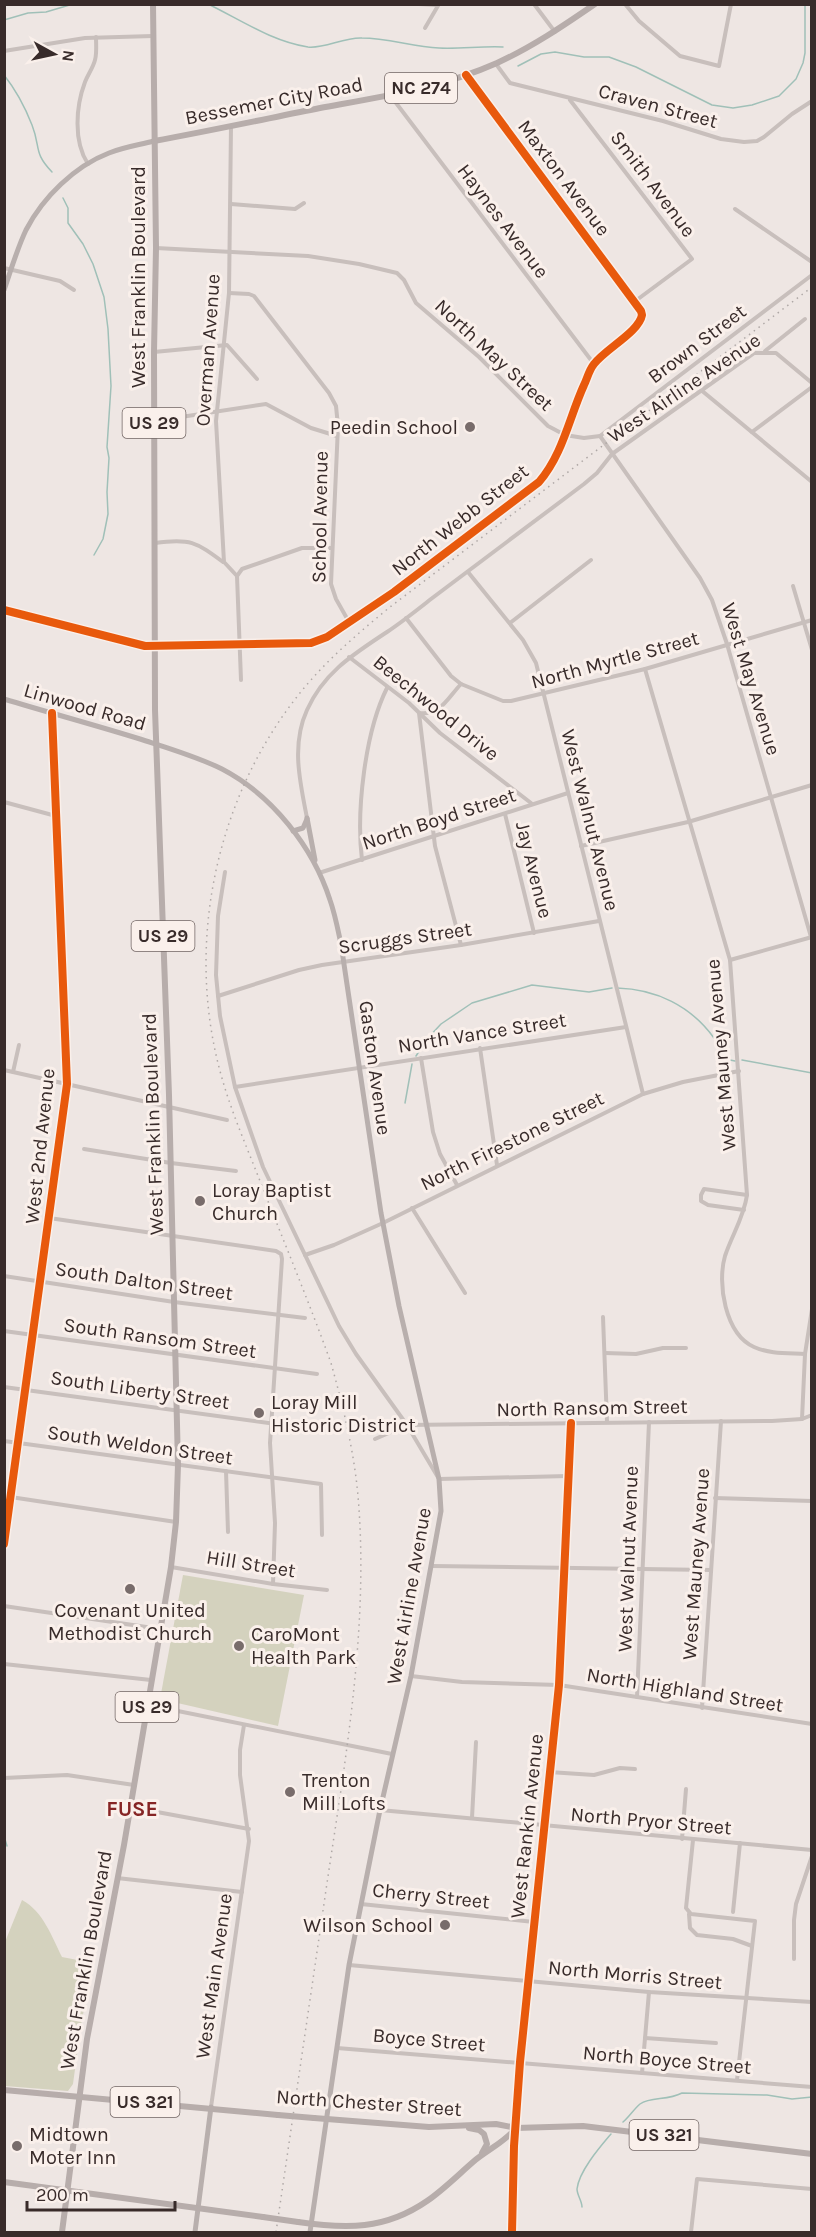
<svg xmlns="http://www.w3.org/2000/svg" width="816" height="2237" viewBox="0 0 816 2237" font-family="Karla,sans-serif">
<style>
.green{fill:#d4d2be}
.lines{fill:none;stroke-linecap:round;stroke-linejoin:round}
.stream{stroke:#a0c0b8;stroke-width:1.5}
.street{stroke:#c8bfbc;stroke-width:4}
.secondary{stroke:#b8afad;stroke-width:5}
.primary{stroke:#b7adab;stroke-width:6}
.rail{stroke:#afa8a6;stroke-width:1.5;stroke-dasharray:1.5 4.5;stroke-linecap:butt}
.primary-bridge{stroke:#b7adab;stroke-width:6}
.cycleway-casing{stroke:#faf0eb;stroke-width:11}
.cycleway{stroke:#e8590c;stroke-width:8}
.poi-dot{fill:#786c6b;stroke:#faf0eb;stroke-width:2}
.labels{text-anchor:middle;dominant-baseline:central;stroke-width:6;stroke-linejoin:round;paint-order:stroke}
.shield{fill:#faf0eb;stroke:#726664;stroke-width:1.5}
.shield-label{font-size:18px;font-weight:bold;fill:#382b2a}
.street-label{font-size:20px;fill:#382b2a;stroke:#faf0eb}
.poi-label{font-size:20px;fill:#382b2a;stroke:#faf0eb;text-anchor:start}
.neighbourhood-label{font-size:21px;font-weight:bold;fill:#862525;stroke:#faf0eb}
</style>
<rect width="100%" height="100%" fill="#eee6e3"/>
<g class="green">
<path d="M183,1575L304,1595L278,1726L160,1699Z"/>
<path d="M22,1900C43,1911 52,1937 62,1957L93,1963L81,2025L73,2084L68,2091L5,2086V1942Z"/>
</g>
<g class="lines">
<g class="stream">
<path d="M208,4C241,20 271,41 308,47C324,49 344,37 362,38C388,38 413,47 439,48C460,49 482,46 503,47"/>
<path d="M4,20L28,13L46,12L73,4"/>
<path d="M518,66L541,54L555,52L584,57H609L636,67L712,105L733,108L752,105L779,96L796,79L803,63L805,53V4"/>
<path d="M4,75C16,90 25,107 32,125C41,148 33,152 52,172"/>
<path d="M63,198L68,208V223L83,244L93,264L104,297L108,329L111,386L107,447L109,458L107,492L108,514L103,539L94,555"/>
<path d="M617,988C656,989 691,1006 714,1038C719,1044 720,1052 725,1059L735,1061"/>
<path d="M416,1056L427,1039L441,1024L472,1003L532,985L589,992L612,988"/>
<path d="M742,1060L812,1073"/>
<path d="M405,1103L412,1064"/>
<path d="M4,1836L7,1846"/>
<path d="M623,2122C629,2117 634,2109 640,2104C651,2096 667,2101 682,2093L767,2095L792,2099L812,2097"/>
<path d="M582,2207C582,2201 577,2195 577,2189C579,2171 600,2147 611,2134"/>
</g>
<g class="street">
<path d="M419,4L438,5"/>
<path d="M534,4L555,32"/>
<path d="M625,4L639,21L680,56L719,66L731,4"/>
<path d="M425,28L439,4"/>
<path d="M4,51L85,38L153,36"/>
<path d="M496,64L510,83L663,121L721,139L744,142L757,141L764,137L792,114L812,101"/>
<path d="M390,95L594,364"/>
<path d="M570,100L692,259L634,302"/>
<path d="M231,126L229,293L216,421L224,562L237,576L241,680"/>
<path d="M88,164C73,141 76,106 85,82C88,74 93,68 95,60C97,53 96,44 96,37"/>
<path d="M231,204L295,209L304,203"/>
<path d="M735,209L812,262"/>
<path d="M156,248L308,256L359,264L397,273L404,280L416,303L479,357L548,426L565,435L584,438L600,436L812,275"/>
<path d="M4,268L60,281L74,290"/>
<path d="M229,293L249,294L254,296L329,393L336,406L338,426L331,584L336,599L349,622"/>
<path d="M765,351L805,319"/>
<path d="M154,352L227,345L257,379"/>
<path d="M701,390L812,482"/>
<path d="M155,421L266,404L311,428L337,436"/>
<path d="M752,432L812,387"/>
<path d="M600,436L700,578L712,600L727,644L811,937"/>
<path d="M155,543C190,538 196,542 223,562"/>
<path d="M468,572L523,640L536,663L643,1094"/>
<path d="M237,576L242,569L302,548H332"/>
<path d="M793,586L812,650"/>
<path d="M4,610L145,646L311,643L327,637L394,592L539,482C563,454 569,418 584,385C587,379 589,370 594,364C605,349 639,332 642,315L641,311L466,75"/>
<path d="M406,618L451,676L461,684L503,701H511L645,669L812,620"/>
<path d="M510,623L591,560"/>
<path d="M349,657L409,703L440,733L531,803"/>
<path d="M645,669L730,960L747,1195C744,1217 732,1235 725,1256C717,1283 725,1334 754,1347C769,1354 788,1353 805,1354"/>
<path d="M4,802L56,816"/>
<path d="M505,814L534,933"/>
<path d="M307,818C300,782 291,745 307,710C324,672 354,654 387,632C402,622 417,610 431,599C482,561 533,522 584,484L597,473L612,454L754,353H776L812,383"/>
<path d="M581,846L688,822L812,785"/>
<path d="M362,860C356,811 365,732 387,688"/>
<path d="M225,872L218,916L216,975L220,1016L235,1087L263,1167L339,1326L356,1354L407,1425L439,1479L568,1476"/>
<path d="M319,873L568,793"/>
<path d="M461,945L435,846L419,713C440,716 447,699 461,684"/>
<path d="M730,960L812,937"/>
<path d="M218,996L299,970L322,965L461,945L599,921"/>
<path d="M480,1048L497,1165"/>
<path d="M421,1058L433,1132L440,1154L457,1185"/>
<path d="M4,1070L227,1120"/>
<path d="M13,1072L19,1045"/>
<path d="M235,1087L626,1027"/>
<path d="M84,1149L171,1163L236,1171"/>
<path d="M412,1208L465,1293"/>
<path d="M744,1210L708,1205L701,1201V1195L704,1189L747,1195"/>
<path d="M49,1218L276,1251L281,1254L282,1259L270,1443L275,1523L273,1584"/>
<path d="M305,1255L334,1245L383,1223L643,1094L683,1082L739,1071"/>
<path d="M4,1276L174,1302L305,1318"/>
<path d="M603,1317L607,1422"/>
<path d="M4,1331L317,1374"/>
<path d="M605,1353L636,1354L663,1348H686"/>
<path d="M4,1387L327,1431"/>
<path d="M802,1419L805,1354L812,1309"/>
<path d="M375,1439L407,1425L772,1421L802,1419L812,1415"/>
<path d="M4,1441L321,1484L322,1535"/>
<path d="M226,1471L228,1532"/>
<path d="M4,1496L176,1522"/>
<path d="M715,1498L812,1501"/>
<path d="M432,1566L710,1570"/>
<path d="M171,1567L273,1584L327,1590"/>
<path d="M4,1606L160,1629"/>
<path d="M4,1664L151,1680"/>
<path d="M411,1676L462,1682L559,1685L812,1724"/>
<path d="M637,1697L649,1422"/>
<path d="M148,1705L392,1754"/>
<path d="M702,1708L721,1421"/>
<path d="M549,1772L594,1775L620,1768L635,1769"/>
<path d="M4,1778L67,1775L134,1785"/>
<path d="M130,1807L249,1829"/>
<path d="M380,1810L812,1850"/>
<path d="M472,1818L476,1742"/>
<path d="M682,1839L686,1789"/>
<path d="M693,1840L686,1908L691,1914L755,1921L737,2080"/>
<path d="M117,1878L242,1892"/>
<path d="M361,1904L534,1922"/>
<path d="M733,1912L740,1843"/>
<path d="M689,1914L690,1928L697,1935L733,1939L752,1946"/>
<path d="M794,1959V1920L796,1904L812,1856"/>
<path d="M349,1965L649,1992L812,2002"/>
<path d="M645,2038L716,2043"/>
<path d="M337,2048L812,2087"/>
<path d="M642,2073L649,1992"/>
<path d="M211,2107L249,1841L240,1775V1750L244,1725"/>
<path d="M512,2232L514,2146L520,2062L559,1685L571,1423"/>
<path d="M691,2232L697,2179L812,2189"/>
</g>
<g class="secondary">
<path d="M4,290C11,270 17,249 26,230C43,197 75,166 109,153C124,147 139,145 154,141"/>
<path d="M4,699C50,713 95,725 140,739C168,748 196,756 222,769C272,795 313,847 330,900C335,914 338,930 341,944L381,1213L399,1306L439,1479L441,1511L411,1676L380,1810L349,1965L310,2232"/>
<path d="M307,818L315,860"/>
<path d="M293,831L303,828L307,819"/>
<path d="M4,1544L67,1084L52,713"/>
<path d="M195,2232L211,2107"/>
</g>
<g class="primary">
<path d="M154,141C209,131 265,119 320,108C380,97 441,88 497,63C532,47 563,26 595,4"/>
<path d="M4,2090L278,2115"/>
<path d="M314,2118L429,2127L496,2124L516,2128L583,2126L812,2154"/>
<path d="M469,2128L479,2130L484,2134L487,2144L482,2153"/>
<path d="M4,2182L263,2217"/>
<path d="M298,2222C346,2229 385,2230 427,2201C443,2190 458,2175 473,2162C487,2150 505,2142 516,2128"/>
<path d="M62,2232L87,2039L124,1845L171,1567L176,1522L178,1465L169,1095L155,710L154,352L156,248L153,4"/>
</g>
<path class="rail" d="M276,2232C293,2116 310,2000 327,1883C346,1756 369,1624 358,1496C354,1451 343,1406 331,1363C309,1302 284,1242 260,1181C246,1145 230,1109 220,1071C186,944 215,802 296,698C323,663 356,635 390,607L812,287"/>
<g class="primary-bridge">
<path d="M278,2115L314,2118"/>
<path d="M263,2217L298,2222"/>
</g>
<defs>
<g id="cycleway">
<path d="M4,610L145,646L311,643L327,637L394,592L539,482C563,454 569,418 584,385C587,379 589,370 594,364C605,349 639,332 642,315L641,311L466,75"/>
<path d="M4,1544L67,1084L52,713"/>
<path d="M512,2232L514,2146L520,2062L559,1685L571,1423"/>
</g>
</defs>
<use href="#cycleway" class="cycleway-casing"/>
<use href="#cycleway" class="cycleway"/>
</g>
<g class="poi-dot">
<circle cx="470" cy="427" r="6"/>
<circle cx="200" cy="1201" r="6"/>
<circle cx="259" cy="1413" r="6"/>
<circle cx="130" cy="1589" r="6"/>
<circle cx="239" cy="1646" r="6"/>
<circle cx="290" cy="1792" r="6"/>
<circle cx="445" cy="1925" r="6"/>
<circle cx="17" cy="2146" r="6"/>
</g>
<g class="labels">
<g class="shield">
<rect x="385" y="73" width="72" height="30" rx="4.5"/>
<rect x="122.5" y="408" width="63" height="30" rx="4.5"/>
<rect x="131.5" y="921" width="63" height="30" rx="4.5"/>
<rect x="115.5" y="1692" width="63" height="30" rx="4.5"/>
<rect x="110.5" y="2087" width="69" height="30" rx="4.5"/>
<rect x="629.5" y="2120" width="69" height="30" rx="4.5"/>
</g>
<g class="shield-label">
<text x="421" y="88">NC 274</text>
<text x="154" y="423">US 29</text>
<text x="163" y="936">US 29</text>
<text x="147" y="1707">US 29</text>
<text x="145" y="2102">US 321</text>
<text x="664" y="2135">US 321</text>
</g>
<g class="street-label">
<text transform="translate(274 101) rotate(-11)">Bessemer City Road</text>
<text transform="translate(658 106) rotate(15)">Craven Street</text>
<text transform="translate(564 178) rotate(53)">Maxton Avenue</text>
<text transform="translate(653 184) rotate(53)">Smith Avenue</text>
<text transform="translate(503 221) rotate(53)">Haynes Avenue</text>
<text transform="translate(138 277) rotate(-90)">West Franklin Boulevard</text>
<text transform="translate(697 344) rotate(-37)">Brown Street</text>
<text transform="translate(208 350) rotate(-86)">Overman Avenue</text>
<text transform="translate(494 355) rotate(43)">North May Street</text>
<text transform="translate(684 388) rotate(-34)">West Airline Avenue</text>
<text transform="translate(320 517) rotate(-89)">School Avenue</text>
<text transform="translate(460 520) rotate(-38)">North Webb Street</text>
<text transform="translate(615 660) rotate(-15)">North Myrtle Street</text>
<text transform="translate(751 679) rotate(73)">West May Avenue</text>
<text transform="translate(85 707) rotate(16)">Linwood Road</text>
<text transform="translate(436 708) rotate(39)">Beechwood Drive</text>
<text transform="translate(439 819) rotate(-18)">North Boyd Street</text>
<text transform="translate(590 820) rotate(76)">West Walnut Avenue</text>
<text transform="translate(534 870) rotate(76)">Jay Avenue</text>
<text transform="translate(405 938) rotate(-8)">Scruggs Street</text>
<text transform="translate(482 1033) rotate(-9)">North Vance Street</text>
<text transform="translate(721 1055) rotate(-95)">West Mauney Avenue</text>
<text transform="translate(375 1068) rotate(82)">Gaston Avenue</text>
<text transform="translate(153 1124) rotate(-92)">West Franklin Boulevard</text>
<text transform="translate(512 1141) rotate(-26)">North Firestone Street</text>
<text transform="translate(40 1146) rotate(-84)">West 2nd Avenue</text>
<text transform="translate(144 1281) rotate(8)">South Dalton Street</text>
<text transform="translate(160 1338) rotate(8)">South Ransom Street</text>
<text transform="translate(140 1390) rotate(8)">South Liberty Street</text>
<text transform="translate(592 1408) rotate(-1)">North Ransom Street</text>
<text transform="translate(140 1445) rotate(8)">South Weldon Street</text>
<text transform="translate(628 1559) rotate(-88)">West Walnut Avenue</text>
<text transform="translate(251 1564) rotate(9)">Hill Street</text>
<text transform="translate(696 1564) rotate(-86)">West Mauney Avenue</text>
<text transform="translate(409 1596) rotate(-80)">West Airline Avenue</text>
<text transform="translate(685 1690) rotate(9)">North Highland Street</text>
<text transform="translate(651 1821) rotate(5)">North Pryor Street</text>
<text transform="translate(527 1826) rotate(-84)">West Rankin Avenue</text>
<text transform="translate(431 1896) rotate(6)">Cherry Street</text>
<text transform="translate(86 1960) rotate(-80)">West Franklin Boulevard</text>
<text transform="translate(635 1975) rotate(5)">North Morris Street</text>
<text transform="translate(214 1976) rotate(-82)">West Main Avenue</text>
<text transform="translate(429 2040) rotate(5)">Boyce Street</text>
<text transform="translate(667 2060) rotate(5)">North Boyce Street</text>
<text transform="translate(369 2103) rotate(4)">North Chester Street</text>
</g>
<g class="poi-label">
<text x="458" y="427" text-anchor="end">Peedin School</text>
<text x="212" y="1190">Loray Baptist<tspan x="212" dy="23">Church</tspan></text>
<text x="271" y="1402">Loray Mill<tspan x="271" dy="23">Historic District</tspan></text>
<text x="130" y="1610" text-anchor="middle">Covenant United<tspan x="130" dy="23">Methodist Church</tspan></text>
<text x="251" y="1634">CaroMont<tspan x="251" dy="23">Health Park</tspan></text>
<text x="302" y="1780">Trenton<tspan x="302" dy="23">Mill Lofts</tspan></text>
<text x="433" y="1925" text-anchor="end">Wilson School</text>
<text x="29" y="2134">Midtown<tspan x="29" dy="23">Moter Inn</tspan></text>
</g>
<g class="neighbourhood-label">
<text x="132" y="1809">FUSE</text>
</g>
</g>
<rect width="816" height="2237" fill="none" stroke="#382b2a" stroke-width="12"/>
<g transform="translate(54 54) rotate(98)" stroke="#faf0eb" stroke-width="4.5" paint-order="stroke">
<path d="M0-4.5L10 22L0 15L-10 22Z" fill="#382b2a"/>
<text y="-9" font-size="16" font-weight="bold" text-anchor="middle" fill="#382b2a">N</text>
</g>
<path d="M27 2201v9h148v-9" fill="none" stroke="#382b2a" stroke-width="3"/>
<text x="36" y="2201" font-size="18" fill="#382b2a" stroke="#faf0eb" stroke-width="4.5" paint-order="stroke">200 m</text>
</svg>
